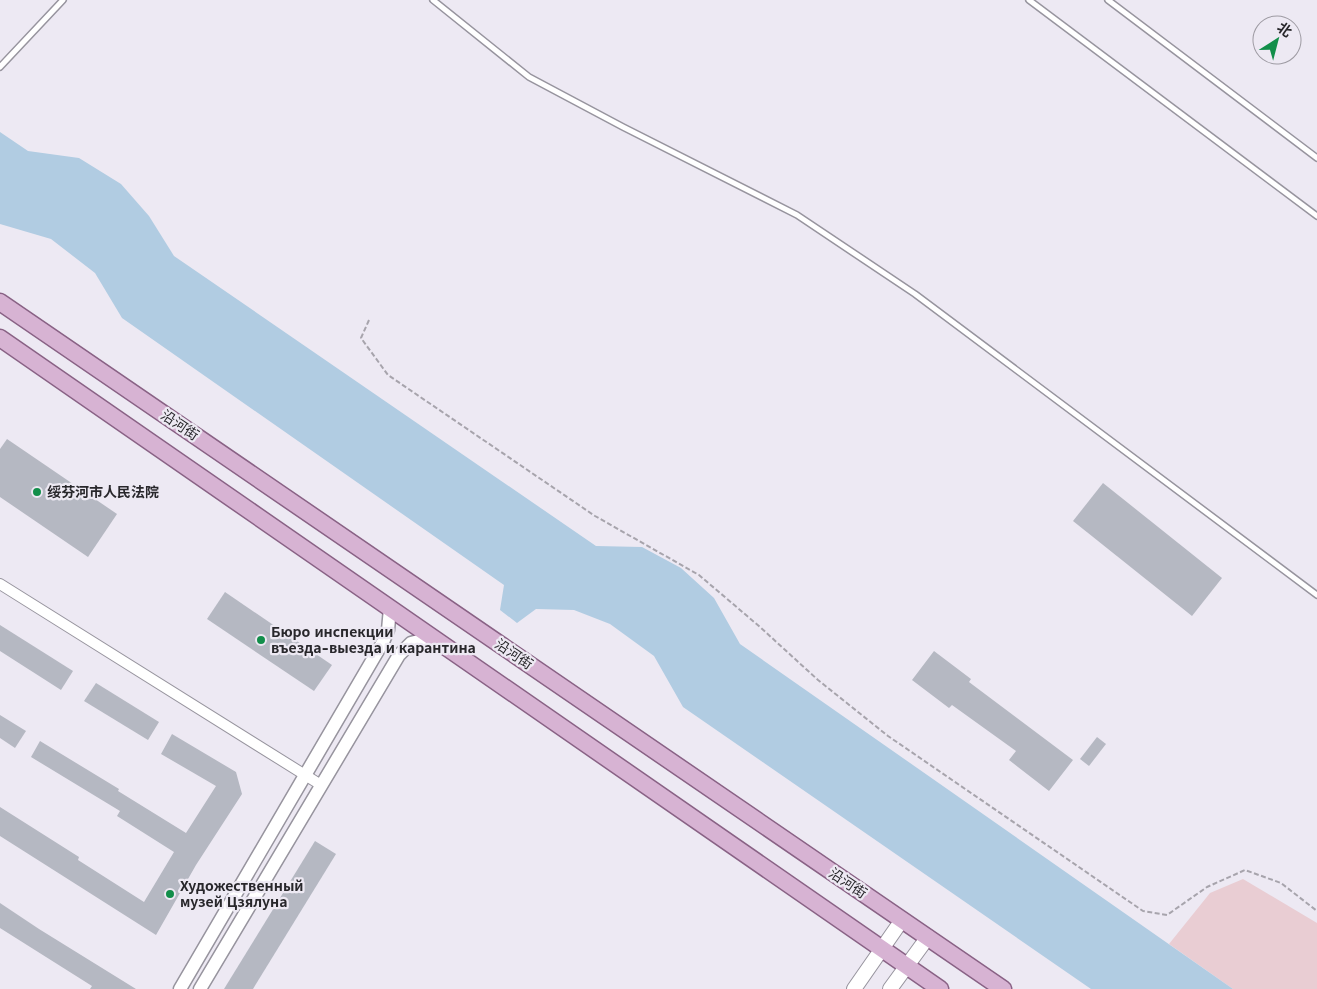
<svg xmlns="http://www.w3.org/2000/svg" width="1317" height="989" viewBox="0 0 1317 989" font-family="'Work Sans','Noto Sans SC',sans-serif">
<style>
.green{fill:#e9cdd3}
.water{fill:#b1cce2}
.building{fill:#b5b8c2}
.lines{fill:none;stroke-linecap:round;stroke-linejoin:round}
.service-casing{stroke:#97949e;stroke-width:8}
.minor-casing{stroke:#97949e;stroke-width:12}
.tertiary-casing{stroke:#97949e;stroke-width:15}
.secondary-casing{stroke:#97949e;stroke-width:16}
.primary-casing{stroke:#896285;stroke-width:19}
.path{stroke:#a7a4ac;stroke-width:2;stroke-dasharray:5 2.5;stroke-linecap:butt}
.service{stroke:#fff;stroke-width:5}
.minor{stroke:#fff;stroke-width:10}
.tertiary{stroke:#fff;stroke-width:12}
.secondary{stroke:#fff;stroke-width:14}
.primary{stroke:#d7b3d3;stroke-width:16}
.poi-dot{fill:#128e4a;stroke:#ede9f3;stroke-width:2}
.labels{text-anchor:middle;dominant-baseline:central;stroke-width:4.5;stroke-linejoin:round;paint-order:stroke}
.street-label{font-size:14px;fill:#28272b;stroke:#ede9f3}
.poi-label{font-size:14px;font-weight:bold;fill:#28272b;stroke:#ede9f3;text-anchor:start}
</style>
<rect width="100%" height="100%" fill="#ede9f3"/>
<path class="green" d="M1243,879L1317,923V989H1233L1169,944L1210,893Z"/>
<path class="water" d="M0,132L28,151L79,158L121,184L149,216L174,256L596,546L642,547L681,568L714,598L740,644L1233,989H1091L683,707L654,656L610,624L574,610L536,609L517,623L500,610L504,585L122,318L95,273L51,239L0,224Z"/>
<g class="building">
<path d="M7,439L117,514L88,557L0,497V449Z"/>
<path d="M1103,483L1222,578L1192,616L1073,521Z"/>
<path d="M225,592L332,665L314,691L207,619Z"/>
<path d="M0,625L73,671L61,690L0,651Z"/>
<path d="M934,651L971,679L969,682L1073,760L1049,791L1009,760L1016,751L952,705L949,708L912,680Z"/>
<path d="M96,683L159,722L148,740L84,701Z"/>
<path d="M0,715L26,731L15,748L0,738Z"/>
<path d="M172,734L236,772L242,794L196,865L156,935L0,836V807L79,857L78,860L144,902L174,852L117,816L120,811L31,757L40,741L119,789L118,791L186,833L216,786L161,754Z"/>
<path d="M1097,737L1106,744L1089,766L1080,759Z"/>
<path d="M315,841L336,854L253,989H224Z"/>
<path d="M0,903L39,929L136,989H90L92,986L0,928Z"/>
</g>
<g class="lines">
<defs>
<g id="service">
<path d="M433,0L529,77L623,127L797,215L915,294L1317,595"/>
<path d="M1029,0L1317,216"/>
<path d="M1108,0L1317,158"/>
<path d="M0,67L63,0"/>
</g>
<path id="minor" d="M0,584L321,785"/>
<g id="tertiary">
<path d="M180,989L383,642L388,630L390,608"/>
<path d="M200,989L399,655L411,643L433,637"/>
</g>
<g id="secondary">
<path d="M854,989L902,920"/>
<path d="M890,989L928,937"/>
</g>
<g id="primary">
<path d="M0,302L1003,989"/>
<path d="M0,338L940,989"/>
</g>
</defs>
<use href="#service" class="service-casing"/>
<use href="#minor" class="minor-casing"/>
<use href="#tertiary" class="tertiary-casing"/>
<use href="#secondary" class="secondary-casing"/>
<use href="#primary" class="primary-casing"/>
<path class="path" d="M369,320L361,338L388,375L595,516L699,575L760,627L818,680L888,736L1143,911L1167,915L1207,887L1245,870L1281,883L1317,911"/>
<use href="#service" class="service"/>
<use href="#minor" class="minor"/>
<use href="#tertiary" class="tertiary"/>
<use href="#secondary" class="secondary"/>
<use href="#primary" class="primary"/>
</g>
<g class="poi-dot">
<circle cx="37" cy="492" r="5"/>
<circle cx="261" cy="640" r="5"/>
<circle cx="170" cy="894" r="5"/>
</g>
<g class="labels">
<g class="street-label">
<text transform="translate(180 425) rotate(34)">沿河街</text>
<text transform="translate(514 654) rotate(34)">沿河街</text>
<text transform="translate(848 883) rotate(34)">沿河街</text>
</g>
<g class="poi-label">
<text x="47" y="492">绥芬河市人民法院</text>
<text x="271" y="632">Бюро инспекции<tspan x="271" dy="16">въезда-выезда и карантина</tspan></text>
<text x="180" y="886">Художественный<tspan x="180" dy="16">музей Цзялуна</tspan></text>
</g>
</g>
<g transform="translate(1277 40) rotate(36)"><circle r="24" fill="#ede9f3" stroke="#9e9ba3"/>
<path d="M0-4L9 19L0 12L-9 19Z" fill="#128e4a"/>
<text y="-8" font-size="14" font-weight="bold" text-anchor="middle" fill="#28272b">北</text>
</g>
</svg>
